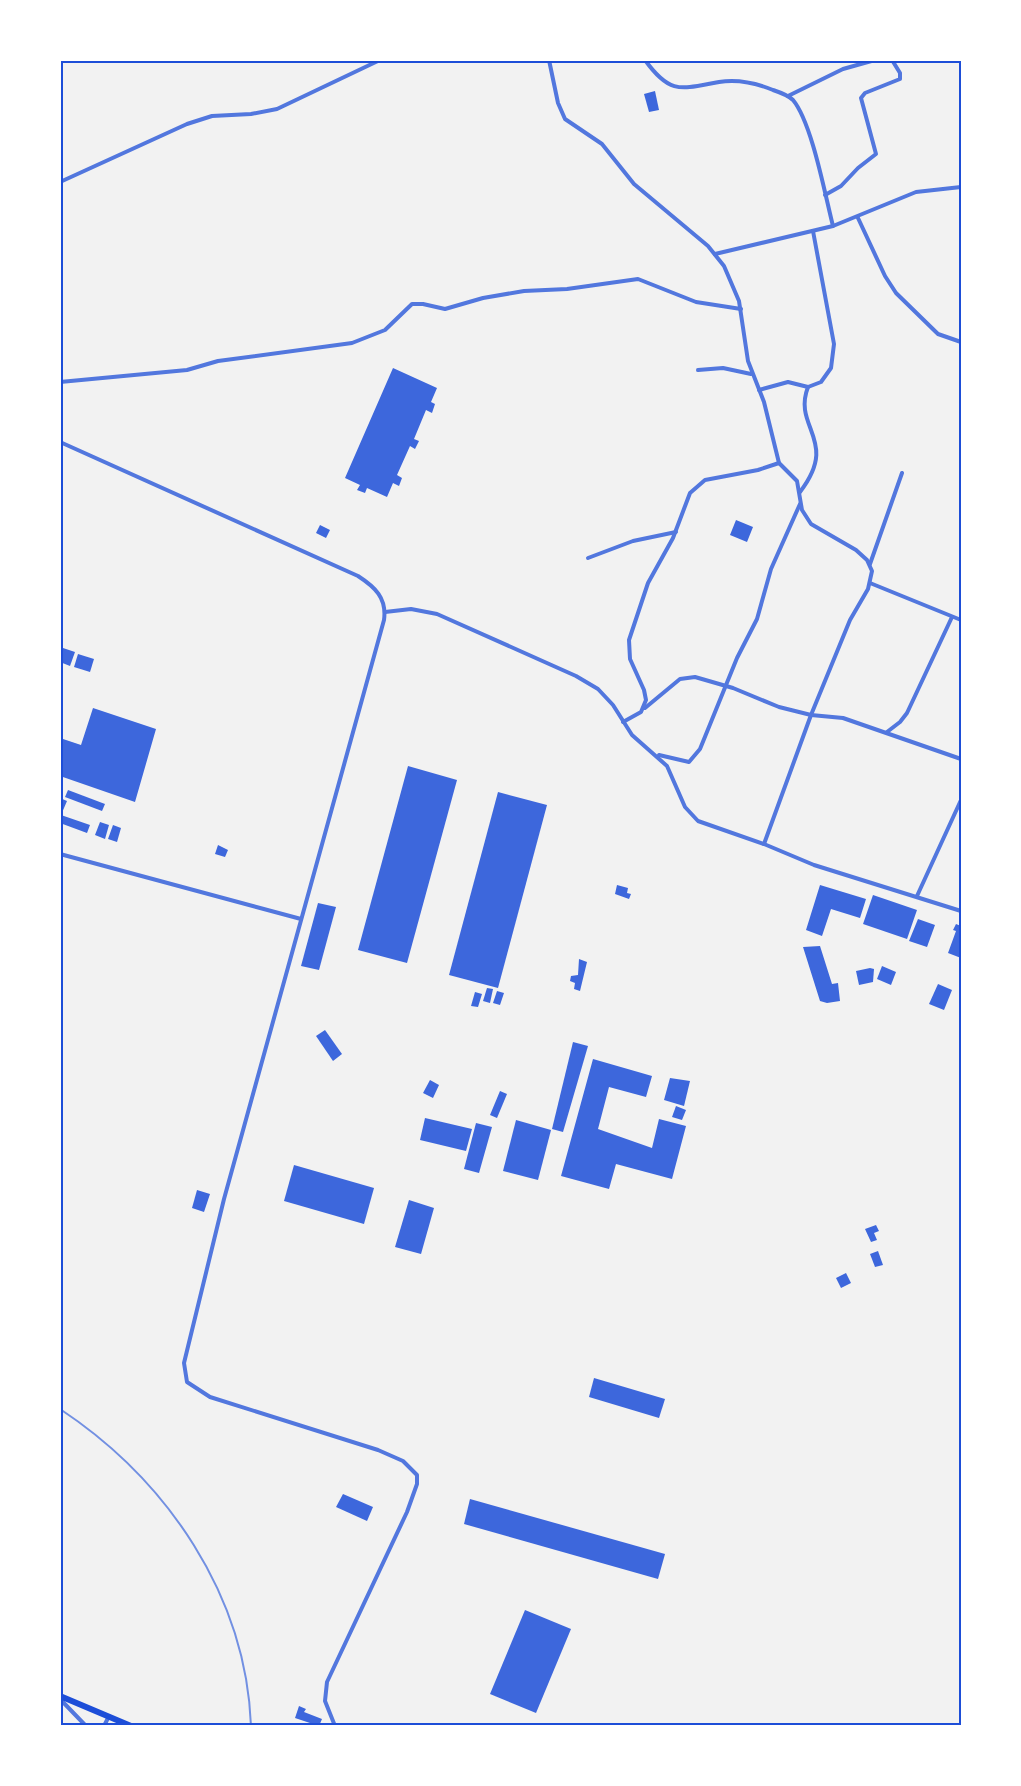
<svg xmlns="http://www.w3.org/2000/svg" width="1021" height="1786" viewBox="0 0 1021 1786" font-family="'Sofia Sans Condensed',sans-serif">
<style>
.building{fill:#3d67dc}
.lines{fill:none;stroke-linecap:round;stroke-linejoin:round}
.minor{stroke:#5277de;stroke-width:4}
.trunk{stroke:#1d4ed8;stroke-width:6}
.rail{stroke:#7290e2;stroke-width:2}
.neatline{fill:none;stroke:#1d4ed8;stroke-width:2}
</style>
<rect width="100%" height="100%" fill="#f2f2f2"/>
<g class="building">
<path d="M655,91L659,110L649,112L644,94Z"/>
<path d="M393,368L437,388L431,402L435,404L432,413L426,410L414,439L419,441L415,449L410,446L397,475L402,478L399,486L393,483L387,497L367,488L365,493L357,490L360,485L345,478Z"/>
<path d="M736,520L753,527L747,542L730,535Z"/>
<path d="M320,525L330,530L326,538L316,533Z"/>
<path d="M60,647L75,652L70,666L60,662Z"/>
<path d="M78,654L94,659L90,672L74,667Z"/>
<path d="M93,708L156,729L135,802L60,776V738L81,745Z"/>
<path d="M408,766L457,780L407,963L358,950Z"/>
<path d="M68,790L105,804L102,811L65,797Z"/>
<path d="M498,792L547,805L498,988L449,975Z"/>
<path d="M60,798L67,801L61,815L90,825L87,833L60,823Z"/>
<path d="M100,822L109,825L105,839L95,835Z"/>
<path d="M113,825L121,828L117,842L108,839Z"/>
<path d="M218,845L228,850L225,857L215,854Z"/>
<path d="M617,885L628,888L627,893L631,894L629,899L615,894Z"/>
<path d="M820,885L866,899L860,918L831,909L822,936L806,930Z"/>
<path d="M873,895L917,910L907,939L863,924Z"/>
<path d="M318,903L336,907L319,970L301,966Z"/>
<path d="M918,919L935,925L927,947L909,941Z"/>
<path d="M956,924L961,926V958L948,953L956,931L953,930Z"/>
<path d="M820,946L832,984L838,983L840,1001L827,1003L820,1001L803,947Z"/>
<path d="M579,959L587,962L580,991L574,989L575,983L570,981L571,976L578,975Z"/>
<path d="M882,966L896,972L891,985L877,979Z"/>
<path d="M870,968L874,969L873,982L859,985L856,971Z"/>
<path d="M938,984L952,990L944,1010L929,1004Z"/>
<path d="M487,988L493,989L490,1003L483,1001Z"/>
<path d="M497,991L504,993L500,1005L493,1003Z"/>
<path d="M475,992L482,994L478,1007L471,1006Z"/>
<path d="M325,1030L342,1054L333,1061L316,1036Z"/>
<path d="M573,1042L588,1046L563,1132L552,1129Z"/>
<path d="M593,1059L652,1076L646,1097L609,1087L598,1129L652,1148L659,1119L686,1126L672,1179L616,1164L609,1189L561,1176Z"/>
<path d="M670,1078L690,1081L684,1106L664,1100Z"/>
<path d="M430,1080L439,1085L433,1098L423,1093Z"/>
<path d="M500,1091L507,1094L497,1118L490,1115Z"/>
<path d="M676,1106L686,1110L682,1120L672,1117Z"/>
<path d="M425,1118L472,1129L466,1151L420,1140Z"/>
<path d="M516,1120L551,1130L538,1180L503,1171Z"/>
<path d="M476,1123L492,1127L479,1173L464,1169Z"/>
<path d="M294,1165L374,1188L364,1224L284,1201Z"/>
<path d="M197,1190L210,1194L204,1212L192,1208Z"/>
<path d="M409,1200L434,1208L421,1254L395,1247Z"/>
<path d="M876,1225L879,1231L874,1233L877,1240L871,1242L865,1229Z"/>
<path d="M878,1251L883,1265L875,1267L870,1254Z"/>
<path d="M846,1273L851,1283L841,1288L836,1278Z"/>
<path d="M594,1378L665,1399L659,1418L589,1397Z"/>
<path d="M343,1494L373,1507L367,1521L336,1507Z"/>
<path d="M470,1499L665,1554L658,1579L464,1524Z"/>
<path d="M525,1610L571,1629L536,1713L490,1694Z"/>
<path d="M299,1706L306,1709L304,1712L322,1719L319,1726L295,1718Z"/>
</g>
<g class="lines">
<g class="minor">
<path d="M549,60L558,103L565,119L602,144L634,184L708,246L724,266L739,301L748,361L764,402L779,463L797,481L802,510L811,524L856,550L867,560L872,571L868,589L850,620L811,715L764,844"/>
<path d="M645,60C670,95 681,89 719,82C738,79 756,83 773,90C779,92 788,95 793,100C812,123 825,195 833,226"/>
<path d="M788,96L843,69L875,60"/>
<path d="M60,182L187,124L212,116L251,114L277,109L380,60"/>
<path d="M825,195L841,186L858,168L876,154L861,98L865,93L900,79V73L892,60"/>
<path d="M858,218L885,276L896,293L938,334L961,342"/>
<path d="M715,254L833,226L916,192L961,187"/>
<path d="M698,370L723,368L751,374"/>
<path d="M60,382L187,370L218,361L352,343L385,330L412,304H423L445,309L483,298L524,291L567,289L638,279L696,302L741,309"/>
<path d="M759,390L788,382L808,387L821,382L831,368L834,344L813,231"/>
<path d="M60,442L358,576C375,587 387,598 384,620L224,1199L184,1363L187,1382L210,1397L378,1450L403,1461L417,1475V1484L407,1512L327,1682L325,1701L335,1726"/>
<path d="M800,492C840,440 792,428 808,387"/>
<path d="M588,558L633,541L676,532"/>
<path d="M870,564L902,473"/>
<path d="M870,583L961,620"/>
<path d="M385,612L411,609L437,614L576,676L598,689L613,705L632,735L667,766L685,807L698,821L764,844L814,865L961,911"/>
<path d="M645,708L680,679L695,677L733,688L779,707L811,715L843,718L961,759"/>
<path d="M623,722L641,712L646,700L644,690L630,659L629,640L648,583L673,538L690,493L705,480L758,470L779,463"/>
<path d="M887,732L900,722L907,713L952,617"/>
<path d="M659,755L689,762L700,749L737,658L757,619L771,569L800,504"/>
<path d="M60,854L301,919"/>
<path d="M917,896L961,800"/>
<path d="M60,1699L86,1726"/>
<path d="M104,1726L109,1716"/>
</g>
<path class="trunk" d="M60,1696L131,1726"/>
<path class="rail" d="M60,1409C167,1480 246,1595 251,1726"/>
</g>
<rect width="1021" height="1786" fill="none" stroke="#ffffff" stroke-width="123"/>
<rect x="62" y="62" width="898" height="1662" class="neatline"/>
</svg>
